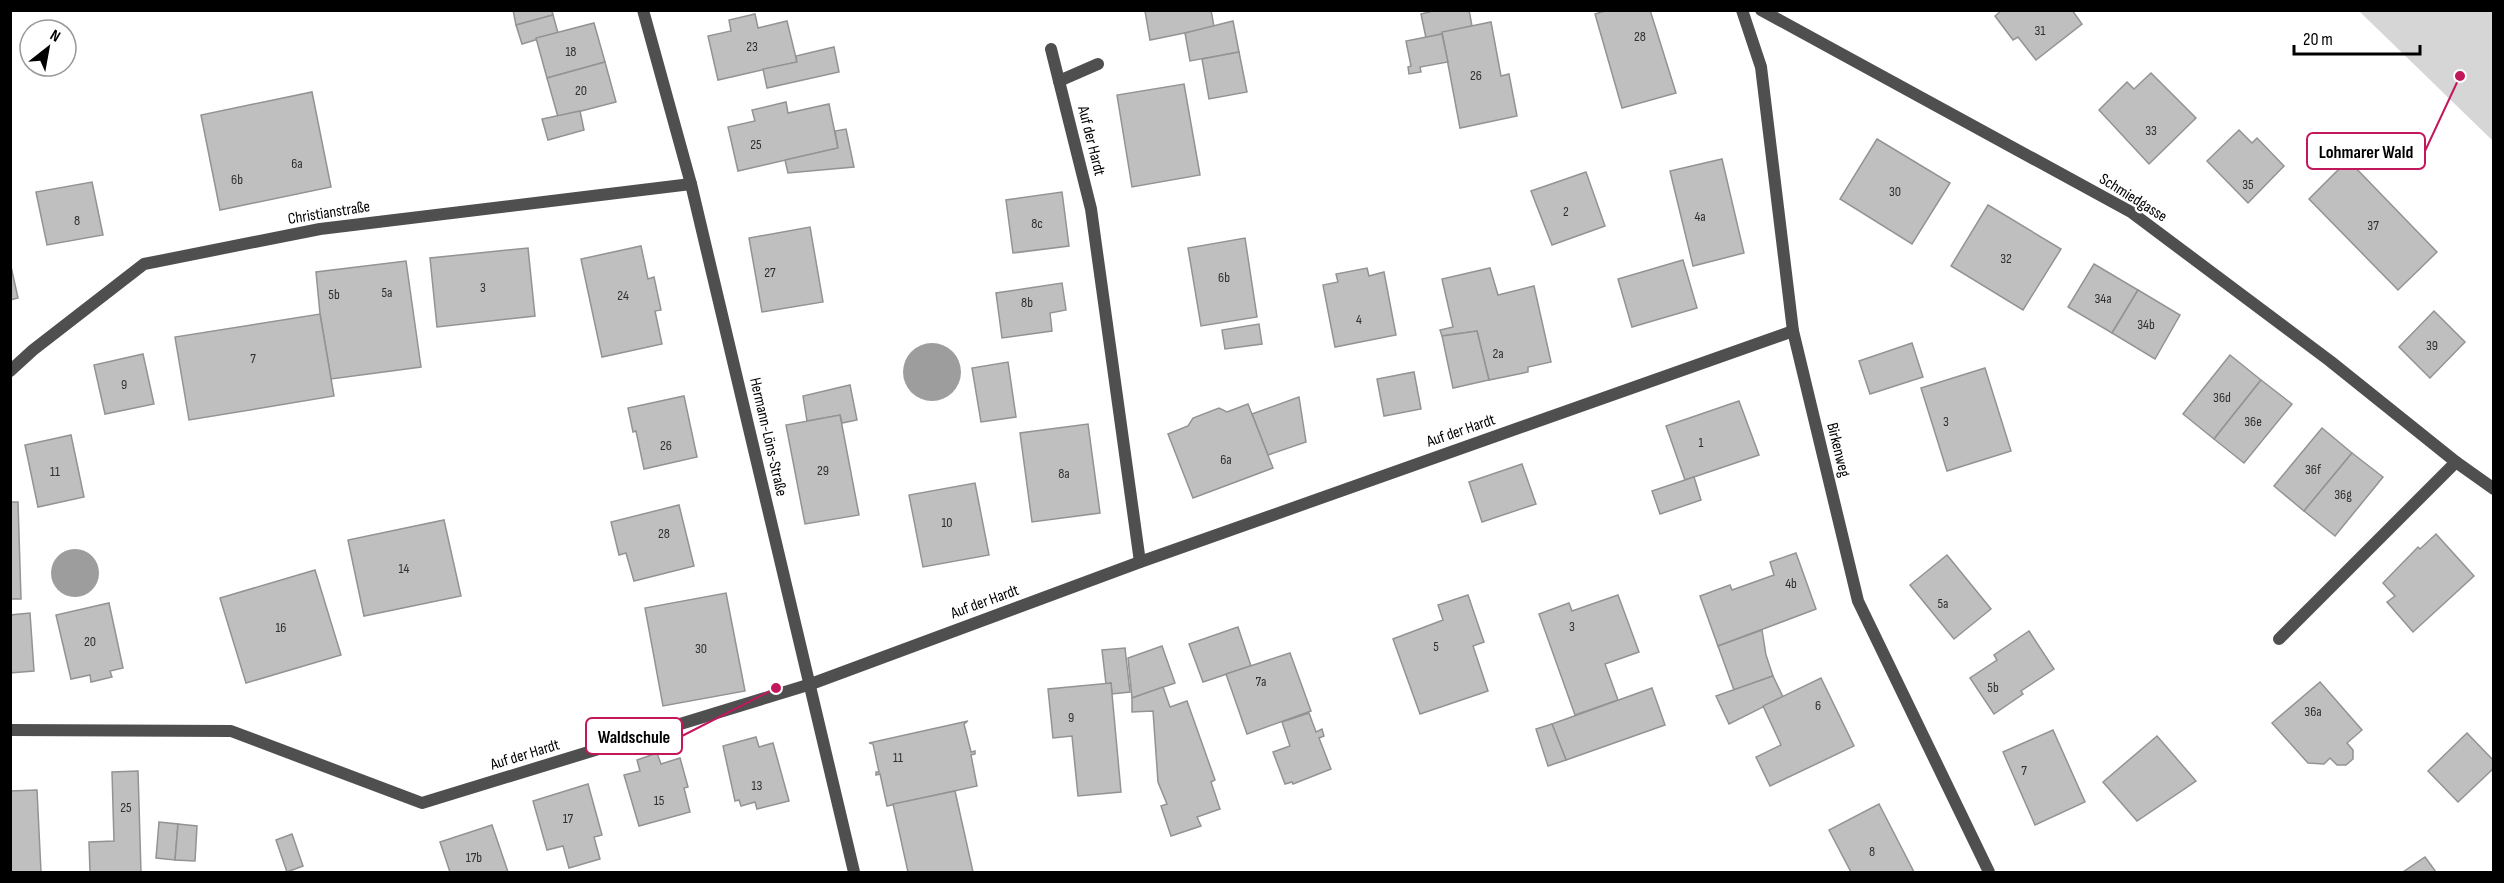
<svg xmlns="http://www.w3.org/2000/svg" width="2504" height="883" viewBox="0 0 2504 883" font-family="'Sofia Sans Condensed',sans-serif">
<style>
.green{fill:#d6d6d6}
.water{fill:#9d9d9d}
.building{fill:#bfbfbf;stroke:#939393;stroke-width:1.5}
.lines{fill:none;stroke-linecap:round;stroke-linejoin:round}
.lane{stroke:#4f4f4f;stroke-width:12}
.street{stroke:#4f4f4f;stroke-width:12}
.labels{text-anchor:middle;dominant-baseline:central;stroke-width:4.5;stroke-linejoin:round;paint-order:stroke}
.number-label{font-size:14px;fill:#303030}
.street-label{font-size:16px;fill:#000;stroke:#fff}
.leader{fill:none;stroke:#c2185b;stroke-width:2}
.callout-dot{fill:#c2185b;stroke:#fff;stroke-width:2}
.callout{fill:#fff;stroke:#c2185b;stroke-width:2}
.callout-label{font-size:18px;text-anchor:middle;font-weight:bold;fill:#000}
</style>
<rect width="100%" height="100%" fill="#fff"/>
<path class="green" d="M2359,11H2493V141Z"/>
<g class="water">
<circle cx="932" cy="372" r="29"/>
<circle cx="75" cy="573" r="24"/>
</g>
<g class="building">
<path d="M513,10H552L553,15L516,25Z"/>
<path d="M1211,10L1214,27L1150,40L1145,11Z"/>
<path d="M1437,10H1469L1472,26L1426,38L1421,14Z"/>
<path d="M1608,10H1650L1676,93L1622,108L1595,14Z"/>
<path d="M2002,10H2072L2082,24L2036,60L2018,37L2013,40L1995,16Z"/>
<path d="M755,14L758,28L787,21L797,62L718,80L708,36L731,31L729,20Z"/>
<path d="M553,15L558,33L522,44L516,25Z"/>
<path d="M1233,21L1239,52L1190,61L1185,33Z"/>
<path d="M1491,22L1501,76L1509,74L1517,116L1460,128L1442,32Z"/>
<path d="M594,23L605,62L547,78L536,38Z"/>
<path d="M1442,34L1448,62L1420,67L1421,72L1409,74L1408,67L1411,66L1406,41Z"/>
<path d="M834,47L839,72L767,88L763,69L797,62L796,56Z"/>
<path d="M1239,52L1247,92L1209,99L1202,59Z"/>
<path d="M605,62L616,102L558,117L547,78Z"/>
<path d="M2151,73L2196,118L2149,164L2099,110L2127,82L2134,89Z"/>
<path d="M1184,84L1200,175L1132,187L1117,95Z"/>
<path d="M312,92L331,187L220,210L201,115Z"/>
<path d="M786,102L788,113L829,104L838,148L738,171L728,127L755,121L752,110Z"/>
<path d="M580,111L584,130L548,140L542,119Z"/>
<path d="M846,129L854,167L788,173L785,160L838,148L835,131Z"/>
<path d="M2239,130L2252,143L2257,138L2284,166L2248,203L2207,161Z"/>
<path d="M1877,139L1950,183L1912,244L1840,199Z"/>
<path d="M1722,159L1744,253L1693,266L1670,171Z"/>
<path d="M2348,160L2437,252L2398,290L2309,199Z"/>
<path d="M1586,172L1605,226L1552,245L1531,191Z"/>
<path d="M92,182L103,235L47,245L36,192Z"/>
<path d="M1062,192L1069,246L1013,253L1006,200Z"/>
<path d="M1988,205L2061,249L2023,310L1951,266Z"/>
<path d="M810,227L823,302L762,312L749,238Z"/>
<path d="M1245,238L1257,317L1201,326L1188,248Z"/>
<path d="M641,246L648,279L654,277L661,310L655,311L662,344L602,357L581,259Z"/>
<path d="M528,248L535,316L437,327L430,258Z"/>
<path d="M1683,260L1697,308L1632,327L1618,279Z"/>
<path d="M406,261L421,367L331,379L320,314L316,272Z"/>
<path d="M10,262L18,298L10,300Z"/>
<path d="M2094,264L2138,290L2112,333L2068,307Z"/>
<path d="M1367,268L1369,276L1384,272L1396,335L1335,347L1323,285L1338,282L1336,274Z"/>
<path d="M1490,268L1498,295L1534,286L1551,362L1528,367V372L1489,380L1477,331L1442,336L1440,330L1453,327L1442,279Z"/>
<path d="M1062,283L1066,310L1050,313L1052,331L1002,338L996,293Z"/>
<path d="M2138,290L2180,315L2155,359L2112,333Z"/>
<path d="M2434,311L2465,342L2430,378L2399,347Z"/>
<path d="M320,314L334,396L189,420L175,337Z"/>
<path d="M1259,324L1262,344L1225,349L1222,330Z"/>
<path d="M1477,331L1489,380L1453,388L1442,336Z"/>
<path d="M1912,343L1923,377L1870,394L1859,361Z"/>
<path d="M143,354L154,404L105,414L94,365Z"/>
<path d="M2230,355L2261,380L2214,439L2183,414Z"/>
<path d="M1008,362L1016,417L981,422L972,368Z"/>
<path d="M1985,368L2011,451L1947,471L1921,388Z"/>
<path d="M1414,372L1421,409L1384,416L1377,379Z"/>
<path d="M2261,380L2292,404L2244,463L2214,439Z"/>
<path d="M850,385L857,420L842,423L840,415L807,421L803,396Z"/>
<path d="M684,396L697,457L644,469L636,431L633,432L628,408Z"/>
<path d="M1299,397L1306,442L1268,455L1252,414Z"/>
<path d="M1739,401L1759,455L1685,480L1666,426Z"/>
<path d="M1248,404L1273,468L1193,498L1168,434L1188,426L1193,418L1219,408L1227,412Z"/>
<path d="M840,415L859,515L805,524L786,425Z"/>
<path d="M1088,424L1100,513L1032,522L1020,433Z"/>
<path d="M2322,428L2352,453L2304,511L2274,486Z"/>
<path d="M71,435L84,497L38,507L25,445Z"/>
<path d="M2352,453L2383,477L2335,536L2304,511Z"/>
<path d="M1522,464L1536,504L1482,522L1469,482Z"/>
<path d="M1694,477L1701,500L1660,514L1652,491Z"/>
<path d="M975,483L989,555L923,567L909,495Z"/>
<path d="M10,502H18L21,599H10Z"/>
<path d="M679,505L694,566L634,581L626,553L619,555L611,522Z"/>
<path d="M444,520L461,596L364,616L348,540Z"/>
<path d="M2436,534L2474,576L2413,632L2387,602L2395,596L2383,583L2418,547L2420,549Z"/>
<path d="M1796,553L1816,609L1718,646L1700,596L1730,585L1732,590L1774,575L1770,562Z"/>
<path d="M1947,555L1991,609L1954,639L1910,585Z"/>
<path d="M315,570L341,655L246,683L220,598Z"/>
<path d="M726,593L745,691L663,706L645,608Z"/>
<path d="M1468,595L1484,642L1473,646L1488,691L1420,714L1393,639L1443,620L1438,605Z"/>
<path d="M1618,595L1639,652L1605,664L1618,700L1575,715L1539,614L1569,603L1572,611Z"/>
<path d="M109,603L123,668L110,671L112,677L91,682L90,675L71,679L56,615Z"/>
<path d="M30,613L34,671L10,673V615Z"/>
<path d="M1238,627L1251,666L1203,682L1189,644Z"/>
<path d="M1762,630L1766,655L1773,676L1734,690L1718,646Z"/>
<path d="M2029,631L2054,669L2021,691L2023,694L1994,714L1970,678L1997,660L1994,655Z"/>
<path d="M1162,646L1175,683L1132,698L1128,658Z"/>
<path d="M1125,648L1130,692L1112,694L1111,683L1106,684L1102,650Z"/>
<path d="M1290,653L1311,711L1247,734L1226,674Z"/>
<path d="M1773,676L1783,697L1729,724L1716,696Z"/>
<path d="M1821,678L1854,746L1770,786L1756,757L1781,745L1763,706Z"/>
<path d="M2320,682L2362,730L2347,743L2353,750V759L2346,765H2337L2330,758L2324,764L2308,763L2272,723Z"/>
<path d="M1111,683L1121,792L1078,796L1072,736L1053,738L1048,689Z"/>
<path d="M1163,687L1170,707L1187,701L1215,780L1211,782L1220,809L1197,817L1201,826L1171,836L1161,806L1167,804L1158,782L1153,711L1132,712V698Z"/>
<path d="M1652,688L1665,725L1566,760L1552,724Z"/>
<path d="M1309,713L1316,732L1322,729L1324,736L1319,738L1331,769L1293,784L1292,782L1285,784L1273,752L1290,746L1282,722Z"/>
<path d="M968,721L964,724L971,752L975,751V754L971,755L977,786L887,806L880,774L876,775V772H879L873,744L869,743Z"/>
<path d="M1552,724L1566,760L1548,766L1536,729Z"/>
<path d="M2053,730L2085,802L2035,825L2003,752Z"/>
<path d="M2467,733L2494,761V768L2458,802L2428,771Z"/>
<path d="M2157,736L2196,781L2137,821L2103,782Z"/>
<path d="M756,737L759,747L773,743L789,801L757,809L755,802L741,806L739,800L735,801L723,746Z"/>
<path d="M657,753L661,764L680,758L688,787L684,788L690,812L639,826L624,775L640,771L637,760Z"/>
<path d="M138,771L141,872H90L89,842L114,841L112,772Z"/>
<path d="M588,784L602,835L594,837L600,859L569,868L563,846L547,850L533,801Z"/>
<path d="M37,790L41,872H10V791Z"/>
<path d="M955,791L973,872H908L893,804Z"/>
<path d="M1879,804L1914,872H1851L1829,830Z"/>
<path d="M159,822L178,824L175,860L156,858Z"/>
<path d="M178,824L197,826L195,861L175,860Z"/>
<path d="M492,825L508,872H450L440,842Z"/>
<path d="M292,834L303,866L287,872L276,840Z"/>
<path d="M2425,857L2436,872H2403Z"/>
</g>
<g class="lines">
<g class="lane">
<path d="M1059,81L1098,64"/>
<path d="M2279,639L2456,462"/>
</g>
<g class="street">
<path d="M643,10L691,184L854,872"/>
<path d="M1742,10L1761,67L1793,331L1858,601L1989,872"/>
<path d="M1761,10L2131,212L2330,361L2456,462L2494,489"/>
<path d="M1051,49L1091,209L1140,562"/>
<path d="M10,371L33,350L144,264L320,229L691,184"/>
<path d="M10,730L231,731L422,803L811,684L1140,562L1793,331"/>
</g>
</g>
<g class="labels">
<g class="number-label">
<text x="2040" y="30">31</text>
<text x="1640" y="36">28</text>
<text x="752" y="46">23</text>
<text x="571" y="51">18</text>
<text x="1476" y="75">26</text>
<text x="581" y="90">20</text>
<text x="2151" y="130">33</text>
<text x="756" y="144">25</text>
<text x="297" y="163">6a</text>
<text x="237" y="179">6b</text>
<text x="2248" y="184">35</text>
<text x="1895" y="191">30</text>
<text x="1566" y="211">2</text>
<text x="1700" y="216">4a</text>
<text x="77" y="220">8</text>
<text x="1037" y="223">8c</text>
<text x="2373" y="225">37</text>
<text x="2006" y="258">32</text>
<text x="770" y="272">27</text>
<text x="1224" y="277">6b</text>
<text x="483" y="287">3</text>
<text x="387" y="292">5a</text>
<text x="334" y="294">5b</text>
<text x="623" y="295">24</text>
<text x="2103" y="298">34a</text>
<text x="1027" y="302">8b</text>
<text x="1359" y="319">4</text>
<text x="2146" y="324">34b</text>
<text x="2432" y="345">39</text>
<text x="1498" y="353">2a</text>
<text x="253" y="358">7</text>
<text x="124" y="384">9</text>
<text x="2222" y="397">36d</text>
<text x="1946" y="421">3</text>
<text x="2253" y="421">36e</text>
<text x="1701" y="442">1</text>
<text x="666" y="445">26</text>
<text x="1226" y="459">6a</text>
<text x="2313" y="469">36f</text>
<text x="823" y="470">29</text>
<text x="55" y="471">11</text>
<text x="1064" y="473">8a</text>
<text x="2343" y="494">36g</text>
<text x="947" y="522">10</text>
<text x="664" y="533">28</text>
<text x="404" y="568">14</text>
<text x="1791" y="583">4b</text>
<text x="1943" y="603">5a</text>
<text x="1572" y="626">3</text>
<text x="281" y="627">16</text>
<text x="90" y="641">20</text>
<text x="1436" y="646">5</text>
<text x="701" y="648">30</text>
<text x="1261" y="681">7a</text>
<text x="1993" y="687">5b</text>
<text x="1818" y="705">6</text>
<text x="2313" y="711">36a</text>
<text x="1071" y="717">9</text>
<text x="898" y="757">11</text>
<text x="2024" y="770">7</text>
<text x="757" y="785">13</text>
<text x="659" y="800">15</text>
<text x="126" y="807">25</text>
<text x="568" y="818">17</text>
<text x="1872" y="851">8</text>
<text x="474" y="857">17b</text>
</g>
<g class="street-label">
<text transform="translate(1091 141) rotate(76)">Auf der Hardt</text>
<text transform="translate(2133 198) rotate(32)">Schmiedgasse</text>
<text transform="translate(329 213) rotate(-9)">Christianstraße</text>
<text transform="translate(1461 431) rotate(-19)">Auf der Hardt</text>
<text transform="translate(768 437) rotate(77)">Hermann-Löns-Straße</text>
<text transform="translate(1838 450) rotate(76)">Birkenweg</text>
<text transform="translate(985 602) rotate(-20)">Auf der Hardt</text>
<text transform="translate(525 755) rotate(-17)">Auf der Hardt</text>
</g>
</g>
<path class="leader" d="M2460 76L2425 151M776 688L682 736"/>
<g class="callout-dot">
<circle cx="2460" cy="76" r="6"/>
<circle cx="776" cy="688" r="6"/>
</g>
<g class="callout">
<rect x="2307" y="133" width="118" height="36" rx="6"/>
<rect x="586" y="718" width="96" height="36" rx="6"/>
</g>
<g class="callout-label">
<text x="2366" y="158">Lohmarer Wald</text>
<text x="634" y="743">Waldschule</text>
</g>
<rect width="2504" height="883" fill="none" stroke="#000000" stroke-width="24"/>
<g transform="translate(48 48) rotate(31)"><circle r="28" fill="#ffffff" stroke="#999999" stroke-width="1.5"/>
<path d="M0-4.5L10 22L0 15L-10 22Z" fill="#000000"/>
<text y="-9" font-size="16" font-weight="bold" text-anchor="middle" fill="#000000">N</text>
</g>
<path d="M2294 45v9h126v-9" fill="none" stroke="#000000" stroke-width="3"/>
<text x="2303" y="45" font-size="18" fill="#000000" stroke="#ffffff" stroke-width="4.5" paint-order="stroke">20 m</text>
</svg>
